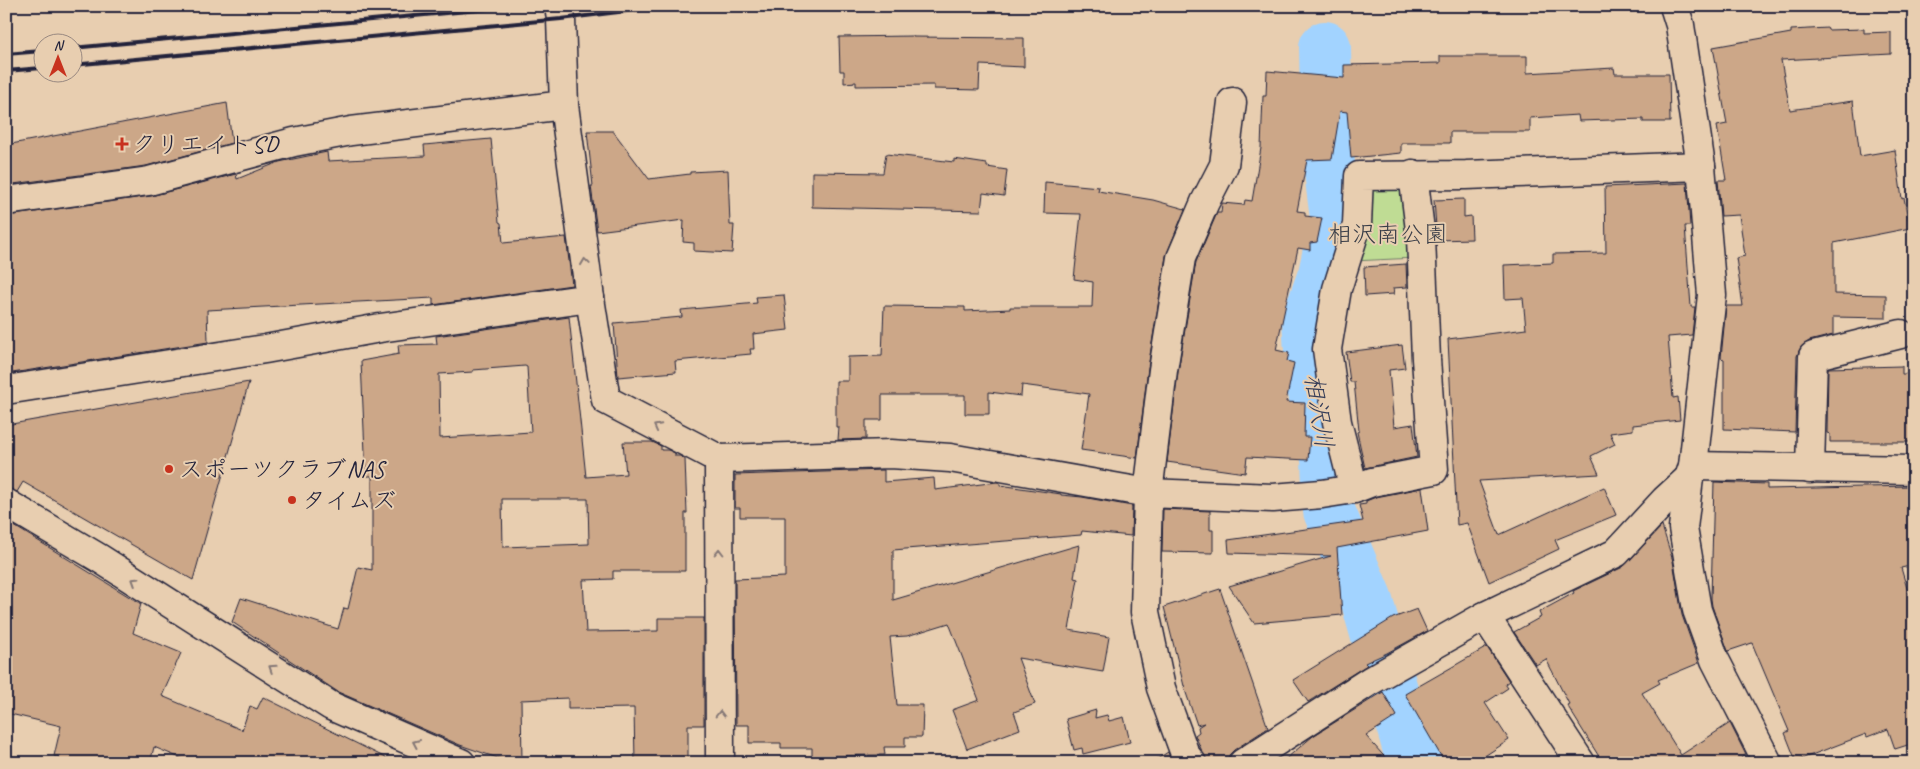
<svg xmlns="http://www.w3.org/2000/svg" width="1920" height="769" viewBox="0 0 1920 769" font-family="Caveat,'Klee One',sans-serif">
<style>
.green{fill:#bfdc94;stroke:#707f68}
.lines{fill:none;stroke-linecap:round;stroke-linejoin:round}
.river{stroke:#a2d3ff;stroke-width:52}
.building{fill:#cca788;stroke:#22223b;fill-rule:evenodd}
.minor-casing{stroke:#22223b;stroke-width:31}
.minor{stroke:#e8ceb0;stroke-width:28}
.rail{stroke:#22223b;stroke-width:4}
.oneway{stroke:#857876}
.poi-dot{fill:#c8321e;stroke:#e8ceb0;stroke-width:2}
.labels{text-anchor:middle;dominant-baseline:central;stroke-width:4;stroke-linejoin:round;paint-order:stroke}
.poi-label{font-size:24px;fill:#22223b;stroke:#e8ceb0;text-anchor:start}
.park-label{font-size:24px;fill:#3a3e48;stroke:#e8ceb0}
.water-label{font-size:25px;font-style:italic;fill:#353d58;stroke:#e8ceb0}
</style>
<rect width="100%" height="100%" fill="#e8ceb0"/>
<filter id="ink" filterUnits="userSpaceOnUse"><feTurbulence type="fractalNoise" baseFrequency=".02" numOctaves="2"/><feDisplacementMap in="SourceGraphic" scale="10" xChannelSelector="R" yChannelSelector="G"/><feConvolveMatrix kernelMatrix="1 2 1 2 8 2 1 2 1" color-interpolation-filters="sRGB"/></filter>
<g filter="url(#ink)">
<path class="green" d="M1406,178L1415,258L1353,261L1364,183Z"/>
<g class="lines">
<path class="river" d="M1325,47L1327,148L1336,218L1324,274L1308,320L1312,382L1327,459L1329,511L1366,598L1409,750L1419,763"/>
</g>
<g class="building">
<path d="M1828,28V30L1864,29V33L1891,32V54L1781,60L1790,110L1853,101L1860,156L1895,150L1902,199L1904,198L1910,228L1834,243V294L1886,295V318L1833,317V335L1809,341L1801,347L1797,356L1795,432L1724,429V359L1721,358L1726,306H1743L1736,258L1745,256L1739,215L1721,216L1718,180H1726L1717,126L1727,124L1713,47L1791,33V30Z"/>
<path d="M913,36V37L1024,38V67L980,65L979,90L934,89V85L856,86V82L844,83V71H840L839,37Z"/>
<path d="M1440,56H1527V73L1614,68L1615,74H1669L1670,122H1643V119L1579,121L1578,115L1530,118V132H1450V143H1401V153L1351,158L1347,112L1340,111L1332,159L1307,160L1297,211L1305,212V216L1322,218L1317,242L1310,243V250L1298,248L1276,350L1289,353L1287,361L1294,363L1286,402L1305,403L1304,437H1310L1308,460L1247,457L1245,473L1167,462L1178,372L1196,262L1217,213H1221L1222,203L1244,205L1245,200L1252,201L1261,148L1263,96H1266L1267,71L1344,78V65L1440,63Z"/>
<path d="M227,103L232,143L146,166L6,185V145Z"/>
<path d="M587,131H613L649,179L690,174V172L728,170L730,225H734L732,253L694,251V243L683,242L684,220L597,231L591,186H593Z"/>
<path d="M491,139L499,222L501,223L503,243L566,237L572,285L433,305V298L207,310L208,342L6,374V216L151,196L236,174L237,179L279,162L327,152L328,161L425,156L424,145Z"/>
<path d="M886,154L954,162V159L987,164V167L1007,170L1004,196L983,193L981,211L812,207V172L883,173Z"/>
<path d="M1045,182L1099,187L1098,191L1153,200L1185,209L1166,256L1148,368L1137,458L1081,450L1089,394L1022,385L1021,396L989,392V414H965V395H882V420H866V439L838,440L839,427H836V381H848V357L882,356L884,306L965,307V311L1010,309V307H1092L1093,282L1074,279L1081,214L1044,213Z"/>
<path d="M1687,183L1690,226H1685L1691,307H1695L1692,335L1668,337L1673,398L1678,397L1680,420L1633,425V430L1610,433L1615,444L1591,456L1599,474L1479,481L1499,535L1604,487L1616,515L1555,540L1559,549L1489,582L1467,523L1457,525L1448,339L1526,329L1523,298L1505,299L1504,265L1553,263V254L1606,253L1605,187Z"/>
<path d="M1464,199V217L1471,216L1472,239L1437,240L1434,200Z"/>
<path d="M1406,264L1407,287L1393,288L1394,294L1365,296L1364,267Z"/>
<path d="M784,295L788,330L753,334L754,349H750L751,354L675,361L676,372L618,377L614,323L682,317L681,310L757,303L756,297Z"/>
<path d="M569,317L586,477L626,474L623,442H652L661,446V450H668L675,453V456H680L685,459L687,513H685V571H613V579L583,580L586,632L658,631V618H704V725H688V763H635L634,708L568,709V698L521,700L522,763H512L460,745L338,692L232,622L241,598L338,629L344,608L348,609L358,567L372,570V476H366L361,361L399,354L398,345L437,344L436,336ZM525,366L527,367L531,432L440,438L439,374L473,372V370ZM502,499H588L589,544L503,547Z"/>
<path d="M1402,345L1405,368L1389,370L1394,427L1413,424L1417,457L1365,468L1357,432L1359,431L1354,382H1350L1346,352Z"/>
<path d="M1902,366V374H1909L1910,414H1913V442H1830V434L1827,433L1828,368Z"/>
<path d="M249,382L193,580L23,482L17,492L6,487V425Z"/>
<path d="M884,470V482L934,478L935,490L997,482L1000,483V485L1061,494V495L1082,497L1132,506L1131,536L1082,531L1081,535L893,550V600L1079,545L1074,578L1078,579L1069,630L1109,637L1103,672L1018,658L1035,704L1014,712L1020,729L967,749L952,710L979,700L949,623L907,636L890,637L897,705H923L922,737H905V747H884L885,755L812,756V748H781V743H749V725H736L735,579L785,577V517H740V508H735V475Z"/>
<path d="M1714,482L1767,484V489L1912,486V489H1914V565L1901,568L1914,612V743L1895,749L1888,729L1867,737L1866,734L1796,761L1785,733L1789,731L1752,643L1728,651L1712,606L1711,599Z"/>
<path d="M1422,488L1428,531L1337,548L1342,615L1254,623L1229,586L1331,556L1229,553L1228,540L1363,521L1359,505L1366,504V501L1376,497Z"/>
<path d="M1163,509L1210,511V530H1213V553L1162,552Z"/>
<path d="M6,521L141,604L133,633L181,653L162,696L242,730L250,706L257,709L263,697L396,763H192L154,747L150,763H58L60,756H54L61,726L6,713Z"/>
<path d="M1662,526L1673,561L1682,615L1699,663L1658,680L1660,683L1642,693L1681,755L1730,723L1746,755L1735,763H1603L1567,705L1569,704L1546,659L1536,665L1514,632L1541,617L1539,612L1574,593L1573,591L1623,567Z"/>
<path d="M1220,589L1268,728L1234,750L1229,755L1228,763H1207L1195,735L1199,732L1198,727L1204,723L1197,725L1184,687L1186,686H1184L1164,607Z"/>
<path d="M1417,609L1427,631L1387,653L1365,663L1367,665L1308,702L1293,680L1393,618Z"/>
<path d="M1487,647L1509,681L1505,684L1508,688L1485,703L1509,740L1474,763H1445L1405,694Z"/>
<path d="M1383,692L1397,716L1366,736L1390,763H1281L1313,736Z"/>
<path d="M1096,710L1095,718L1107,715L1109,721L1124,717L1130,742L1083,754L1082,748L1074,750L1066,719Z"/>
<path d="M1168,752L1172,763H1151Z"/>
</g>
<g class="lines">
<defs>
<g id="minor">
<path d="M1674,6L1680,25L1701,166L1712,295L1693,466L1689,478L1683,528L1697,610L1715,660L1768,763"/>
<path d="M564,105L590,298L606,400L719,459L720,763"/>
<path d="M6,201L149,181L294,142L351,131L564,105L561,19L559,6"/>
<path d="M6,390L265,349L380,328L590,298"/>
<path d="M719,459L891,454L950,458L1148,493L1273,498L1322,494L1354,489L1372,482L1434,470L1426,359L1421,238L1413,174"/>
<path d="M1693,466L1914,470"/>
<path d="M1810,469L1813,356L1901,334"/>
<path d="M1354,489L1337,422L1327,349L1337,289L1357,225L1359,176L1466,175L1701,166"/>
<path d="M6,503L99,558L331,706L461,763"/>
<path d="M1485,616L1581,763"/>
<path d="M1192,763L1185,754L1161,688L1145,612L1148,493L1163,370L1181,258L1205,202L1224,165L1232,102"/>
<path d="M1243,763L1370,681L1485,616L1616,553L1665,500L1689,478"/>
</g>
</defs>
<use href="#minor" class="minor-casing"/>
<use href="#minor" class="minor"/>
<g class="rail">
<path d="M72,48L522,6"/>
<path d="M6,54L42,51"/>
<path d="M72,65L561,19L668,6"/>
<path d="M6,71L42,68"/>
</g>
</g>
<defs><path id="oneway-chevron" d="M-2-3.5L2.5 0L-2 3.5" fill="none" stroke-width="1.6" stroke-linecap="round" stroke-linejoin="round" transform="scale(1.25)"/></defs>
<g class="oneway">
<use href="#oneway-chevron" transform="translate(585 262) rotate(-98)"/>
<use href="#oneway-chevron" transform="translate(657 427) rotate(-152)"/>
<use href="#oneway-chevron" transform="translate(719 552) rotate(-90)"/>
<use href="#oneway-chevron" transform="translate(135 581) rotate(-148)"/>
<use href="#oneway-chevron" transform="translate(272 668) rotate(-147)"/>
<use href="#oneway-chevron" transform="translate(720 714) rotate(-90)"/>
<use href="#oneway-chevron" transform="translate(416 743) rotate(-156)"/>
</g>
</g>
<g class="poi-dot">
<path d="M119.5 136.5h5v5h5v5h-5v5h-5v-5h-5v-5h5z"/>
<circle cx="169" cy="469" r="5"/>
<circle cx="292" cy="500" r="5"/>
</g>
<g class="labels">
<g class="poi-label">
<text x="132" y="144">クリエイトSD</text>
<text x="179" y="469">スポーツクラブNAS</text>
<text x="302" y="500">タイムズ</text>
</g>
<g class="park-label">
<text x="1388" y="234">相沢南公園</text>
</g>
<g class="water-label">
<text transform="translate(1319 411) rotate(81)">相沢川</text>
</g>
</g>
<rect width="1920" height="769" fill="none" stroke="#e8ceb0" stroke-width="25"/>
<rect x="12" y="12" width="1895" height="744" fill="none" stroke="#22223b" stroke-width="2" filter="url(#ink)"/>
<g transform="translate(58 58)"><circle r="24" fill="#e8ceb0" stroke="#998981"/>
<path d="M0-4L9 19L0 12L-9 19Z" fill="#c8321e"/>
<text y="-8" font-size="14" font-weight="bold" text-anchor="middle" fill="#22223b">N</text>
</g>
</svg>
